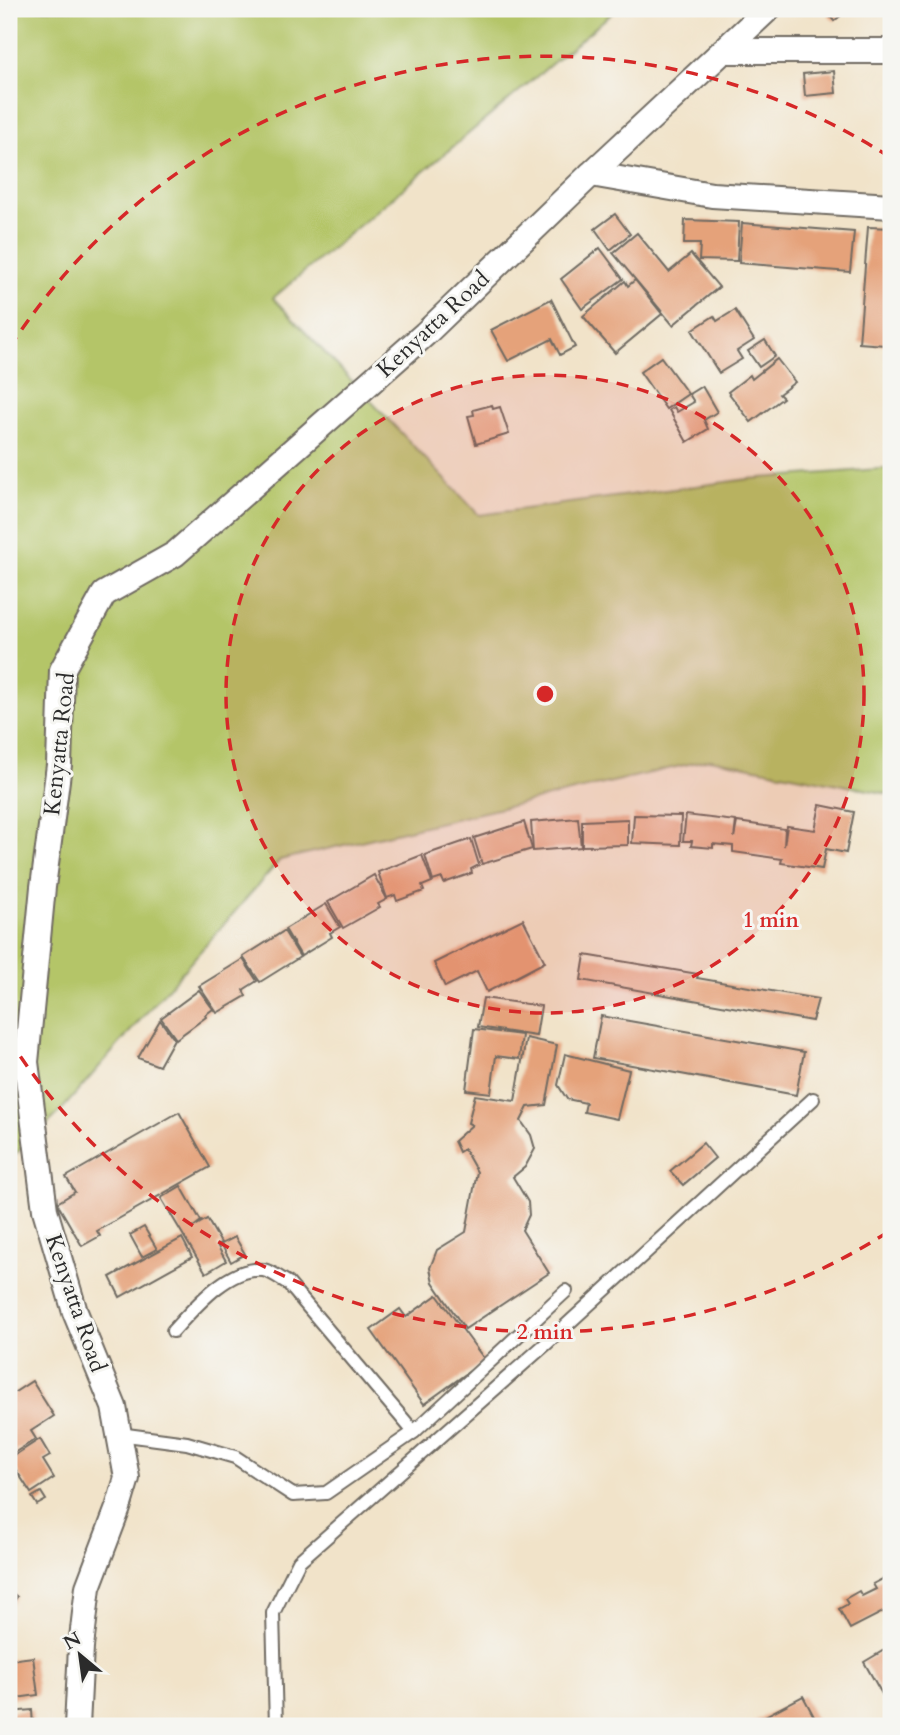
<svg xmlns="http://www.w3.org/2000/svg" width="900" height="1735" viewBox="0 0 900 1735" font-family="Cardo,serif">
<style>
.green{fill:#b4c568;stroke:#70784a;stroke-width:2}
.building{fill:#e5a27a}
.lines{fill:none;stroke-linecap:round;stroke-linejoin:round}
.lane-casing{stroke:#706b62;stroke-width:16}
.street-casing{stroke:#706b62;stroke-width:28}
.lane{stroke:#fff;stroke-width:12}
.street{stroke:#fff;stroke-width:24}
.ring{fill:none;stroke:#d62828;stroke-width:3.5;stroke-dasharray:12 9}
.labels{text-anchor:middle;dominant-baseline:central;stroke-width:6;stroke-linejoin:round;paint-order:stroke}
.street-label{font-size:23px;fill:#2b2b2b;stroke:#f6f6f2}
.centre{fill:#d62828;stroke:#f6f6f2;stroke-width:3.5}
.ring-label{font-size:21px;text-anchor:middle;font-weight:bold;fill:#d62828;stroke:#f6f6f2;stroke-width:6;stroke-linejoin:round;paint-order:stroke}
</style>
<rect width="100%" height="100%" fill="#f6f6f2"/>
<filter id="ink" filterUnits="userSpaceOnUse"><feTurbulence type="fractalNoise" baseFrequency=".0143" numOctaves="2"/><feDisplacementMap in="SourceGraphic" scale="14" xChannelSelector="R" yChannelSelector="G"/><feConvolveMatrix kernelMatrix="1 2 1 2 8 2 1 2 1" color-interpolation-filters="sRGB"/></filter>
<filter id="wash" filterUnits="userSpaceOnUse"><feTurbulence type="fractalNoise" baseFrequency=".00686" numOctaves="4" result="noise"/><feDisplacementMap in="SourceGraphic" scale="28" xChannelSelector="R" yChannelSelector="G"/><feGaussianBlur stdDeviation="1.57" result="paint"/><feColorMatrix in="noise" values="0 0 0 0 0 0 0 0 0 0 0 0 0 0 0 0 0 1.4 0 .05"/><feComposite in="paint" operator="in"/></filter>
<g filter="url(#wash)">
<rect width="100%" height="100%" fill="#f1e3c9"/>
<path class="green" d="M9,9H617L273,298L479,515L748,479L891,468V784L889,794L710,759L280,860L58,1114L9,1160Z"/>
<g id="blocks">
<g class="building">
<path d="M824,9H849L834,21Z"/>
<path d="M834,71L836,93L805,96L803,74Z"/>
<path d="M615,214L630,234L610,250L595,229Z"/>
<path d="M685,220L739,222L737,261L699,260L700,244H684Z"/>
<path d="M742,223L854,232L850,272L739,263Z"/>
<path d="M868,227L891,228V272L885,345L859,343Z"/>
<path d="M637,233L669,272L691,254L719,287L673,325L613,253Z"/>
<path d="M600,248L623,279L582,309L561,279Z"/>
<path d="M635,280L662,314L615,353L583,316L625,281L628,286Z"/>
<path d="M551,299L575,347L560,355L552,339L508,361L491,330Z"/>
<path d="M735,310L754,340L737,351L742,359L719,373L692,330L714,316L717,321Z"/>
<path d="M765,340L775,356L759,367L748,351Z"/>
<path d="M661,357L688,394L666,409L640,372Z"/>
<path d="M777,359L795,382L779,394L783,398L751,422L728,392L750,375L752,379Z"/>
<path d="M702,386L717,412L704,420L708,429L687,442L669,410L674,407L677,412L694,402L689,394Z"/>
<path d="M492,405L493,409L500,407L509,434L476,444L468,416L474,415L473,410Z"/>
<path d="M820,805L854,812L846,853L826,849L822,869L781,863L782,859L733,852V846L713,844V848L691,846L692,841H683L686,815L736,821L734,838L737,822L785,829L784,846L787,826L815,830Z"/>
<path d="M634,815L681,816L680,845L632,843Z"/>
<path d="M578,818L581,847L533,851L531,822Z"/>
<path d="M628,819V845L582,846V821Z"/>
<path d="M524,822L532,849L482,864L474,838Z"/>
<path d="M471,839L479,865L471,869L472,873L444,883L442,878L433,881L425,855Z"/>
<path d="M422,855L432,882L422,886L424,891L397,901L395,895L387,898L378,872Z"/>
<path d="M374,875L387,899L378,904L380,907L343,928L328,902Z"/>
<path d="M326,904L340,927L330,933L332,937L301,956L285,929Z"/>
<path d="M523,919L545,962L487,992L477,971L445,987L434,963Z"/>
<path d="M284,931L300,957L260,982L243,957Z"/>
<path d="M585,955L698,974L697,978L818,999L812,1021L581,980Z"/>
<path d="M243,959L257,981L243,990L246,996L217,1013L199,986Z"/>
<path d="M199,990L213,1009L205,1015L206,1017L176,1039L161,1018Z"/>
<path d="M483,998L541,1006L536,1036L478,1027Z"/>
<path d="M601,1016L804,1052L796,1095L593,1058Z"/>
<path d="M160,1020L174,1039L159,1066L138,1058Z"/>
<path d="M474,1029L522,1035L519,1059L496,1056L491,1093L466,1090Z"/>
<path d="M526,1038L557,1045L546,1105L528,1107L521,1121L531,1135L535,1149L525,1167L513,1177L528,1202L529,1215L522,1230L549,1273L465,1329L433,1282L430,1268L437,1250L466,1232L477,1172L464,1149L459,1152L454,1141L472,1125L468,1123L475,1095L515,1101Z"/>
<path d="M565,1054L629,1070L617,1119L584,1112L586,1103L567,1099L558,1085Z"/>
<path d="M179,1112L210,1167L97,1231L100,1236L82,1246L57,1203L75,1192L66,1177Z"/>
<path d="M703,1143L715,1158L683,1185L670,1171Z"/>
<path d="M181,1186L201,1221L192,1228L207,1219L221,1243L217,1245L226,1261L206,1273L161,1198Z"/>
<path d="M144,1227L157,1249L142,1257L130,1235Z"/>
<path d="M235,1237L245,1254L231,1262L221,1244Z"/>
<path d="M182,1238L192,1257L120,1297L110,1277Z"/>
<path d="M437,1295L485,1360L424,1404L371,1330L400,1309L406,1317Z"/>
<path d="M32,1381L54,1416L31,1431L36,1439L9,1456V1396Z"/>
<path d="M40,1439L50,1456L43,1460L54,1478L31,1493L9,1459Z"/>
<path d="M41,1492L46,1500L37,1505L32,1497Z"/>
<path d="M888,1576L891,1582V1608L850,1629L839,1609L848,1604L845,1599L859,1591L862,1596L876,1589L873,1584Z"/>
<path d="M9,1590L17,1597L9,1608Z"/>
<path d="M891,1646V1710L864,1662Z"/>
<path d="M33,1657L38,1695L9,1699V1660Z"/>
<path d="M803,1696L819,1726H746Z"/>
<path d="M32,1710L33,1726H9V1712Z"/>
</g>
</g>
</g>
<g filter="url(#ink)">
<use href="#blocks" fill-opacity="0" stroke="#706b62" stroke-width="2"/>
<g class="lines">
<defs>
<g id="lane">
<path d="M173,1331C194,1308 229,1266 263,1270C271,1271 281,1279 288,1283L414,1432"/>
<path d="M119,1434L187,1443L235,1457L293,1495L326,1493L414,1432L566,1291"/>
<path d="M276,1726L273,1613L299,1561L547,1343L813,1099"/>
</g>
<g id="street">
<path d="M723,51H891"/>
<path d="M591,174L712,195L891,206"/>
<path d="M77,1726L81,1647L88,1587L118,1508L127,1478L114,1407L75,1312L45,1210L26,1062L43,887L59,765L62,670L104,594L175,554L425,334L591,174L768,9"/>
</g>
</defs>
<use href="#lane" class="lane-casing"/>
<use href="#street" class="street-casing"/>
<use href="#lane" class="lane"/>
<use href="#street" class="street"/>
</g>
</g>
<circle cx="545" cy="694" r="319" fill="#d62828" fill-opacity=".12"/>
<g class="ring">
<circle cx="545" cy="694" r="319"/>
<path d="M888 1232A638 638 0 0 1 10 1041M10 347A638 638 0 0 1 888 156"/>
</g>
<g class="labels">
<g class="street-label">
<text transform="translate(433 324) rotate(-43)">Kenyatta Road</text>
<text transform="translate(59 744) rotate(-84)">Kenyatta Road</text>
<text transform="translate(76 1303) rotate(71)">Kenyatta Road</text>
</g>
</g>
<circle cx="545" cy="694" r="10" class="centre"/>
<g class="ring-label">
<text x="771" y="927">1 min</text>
<text x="545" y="1339">2 min</text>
</g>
<rect width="900" height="1735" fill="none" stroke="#f6f6f2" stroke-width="35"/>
<g transform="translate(80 1655) rotate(331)" stroke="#f6f6f2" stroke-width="5" paint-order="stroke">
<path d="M0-5L12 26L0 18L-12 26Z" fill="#2b2b2b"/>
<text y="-10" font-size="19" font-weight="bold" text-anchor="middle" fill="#2b2b2b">N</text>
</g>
</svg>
